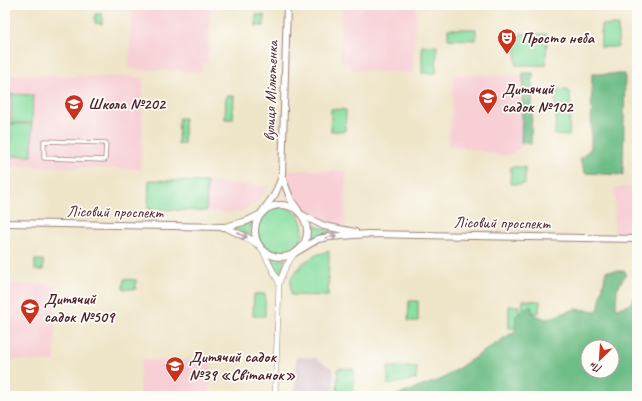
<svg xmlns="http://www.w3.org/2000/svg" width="642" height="401" viewBox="0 0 642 401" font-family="Caveat,sans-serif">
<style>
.built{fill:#f7cfd5}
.industrial{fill:#d2bdc8}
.green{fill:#89dea0;stroke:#6a7e66}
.forest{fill:#6ebd86;stroke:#5c6e58;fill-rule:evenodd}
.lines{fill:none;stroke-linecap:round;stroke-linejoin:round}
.pedestrian-casing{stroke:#9c827a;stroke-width:5}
.minor-casing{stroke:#9c827a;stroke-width:6}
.tertiary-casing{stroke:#9c827a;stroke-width:8}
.pedestrian{stroke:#fff;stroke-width:3.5}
.minor{stroke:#fff;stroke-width:5}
.tertiary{stroke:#fff;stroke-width:6}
.oneway{stroke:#ae9aa0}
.labels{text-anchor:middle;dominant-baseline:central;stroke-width:3.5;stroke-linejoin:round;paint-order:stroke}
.poi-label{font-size:16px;font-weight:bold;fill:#4a1f2b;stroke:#fdfcf7;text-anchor:start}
.street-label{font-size:16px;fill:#4a1f2b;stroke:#fdfcf7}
</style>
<rect width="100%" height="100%" fill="#fdfcf7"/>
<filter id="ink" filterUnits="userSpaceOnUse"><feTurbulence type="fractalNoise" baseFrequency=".025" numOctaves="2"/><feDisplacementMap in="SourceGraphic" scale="8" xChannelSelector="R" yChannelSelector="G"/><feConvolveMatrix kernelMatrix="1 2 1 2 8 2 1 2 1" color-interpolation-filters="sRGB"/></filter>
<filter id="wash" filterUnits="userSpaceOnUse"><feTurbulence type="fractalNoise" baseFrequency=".012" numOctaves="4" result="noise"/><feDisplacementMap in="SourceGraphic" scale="16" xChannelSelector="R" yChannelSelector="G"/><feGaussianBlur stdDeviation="0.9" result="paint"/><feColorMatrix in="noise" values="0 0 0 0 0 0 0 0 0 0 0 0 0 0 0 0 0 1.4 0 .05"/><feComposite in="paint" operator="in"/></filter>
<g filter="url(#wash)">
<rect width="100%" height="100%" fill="#efe5c9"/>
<g class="built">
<path d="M132,5H210L208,63H202L201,72L129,69Z"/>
<path d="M342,5H416L413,73L353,70L340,57Z"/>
<path d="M5,75L143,77L141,169L5,166Z"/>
<path d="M454,75L526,76L523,147L506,156L449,145Z"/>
<path d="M285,170L346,171L345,225L327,222L311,214L298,204L290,189Z"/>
<path d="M207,182L268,186L265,193L256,203L242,211L231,213L206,211Z"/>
<path d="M615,187H637V235L614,234Z"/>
<path d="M5,284L57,285L54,362L5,360Z"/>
<path d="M141,359L212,361L210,396H139Z"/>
</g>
<path class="industrial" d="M296,357L315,358L333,369L334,372L333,396H295Z"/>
<g class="green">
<path d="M95,14H102V24L95,23Z"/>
<rect x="256" y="15" width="8" height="11"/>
<rect x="601" y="25" width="17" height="22"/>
<path d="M448,29H476V40L448,39Z"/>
<path d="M516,34H547L546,65H516Z"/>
<path d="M422,46H437L436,73H422Z"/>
<path d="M5,89L9,90L8,147L5,153Z"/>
<path d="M559,89L566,90L570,92V110H555L556,94Z"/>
<path d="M12,94L33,95L32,123H11Z"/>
<path d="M226,96H234L233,119H225Z"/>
<path d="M331,109L346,110L345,131H331Z"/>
<path d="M556,113L570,114L569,136L555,135Z"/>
<path d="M179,118H184V144H178Z"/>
<rect x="10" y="124" width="22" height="32"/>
<path d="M511,167H525V184H510Z"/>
<path d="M149,180L207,182L206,211L148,209Z"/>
<circle cx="280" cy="230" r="23"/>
<path d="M250,222V235L232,228Z"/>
<path d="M309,222L318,227L333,231L309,240L311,230Z"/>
<path d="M329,251L328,296L291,295V278L303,263L316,255Z"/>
<path d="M271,259L279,260L286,259L279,279Z"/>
<rect x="35" y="260" width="8" height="10"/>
<path d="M124,279L136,280V289H123Z"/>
<path d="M254,294H265V316H253Z"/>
<path d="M523,300L540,301L539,313L522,312Z"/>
<path d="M409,301H418V321H408Z"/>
<rect x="509" y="306" width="10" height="22"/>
<path d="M417,367L416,379L388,385V367Z"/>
<path d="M338,368L354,369L353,396H337Z"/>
</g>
<g class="forest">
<path d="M523,73H533L531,144L521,143Z"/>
<path d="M592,74H625L623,175L585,173L580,159L591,148Z"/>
<path d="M606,271H625L626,274L617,289L616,308L629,305L637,293V396H395L442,379L515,331L516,316L525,308L531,307L533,314L546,319L575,309L598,311ZM588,347H612V371H588Z"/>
</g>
</g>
<g filter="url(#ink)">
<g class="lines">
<defs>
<path id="pedestrian" d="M44,141L106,143L105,160L44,158Z"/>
<g id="minor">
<path d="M263,251L279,283"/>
<path d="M275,396L279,283L286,266L294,254"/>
</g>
<g id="tertiary">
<path d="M282,177L291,200L298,210"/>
<circle cx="281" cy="231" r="26"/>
<path d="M262,212L275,194L282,177L287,5"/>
<path d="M302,215L324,226L355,232"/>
<path d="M5,223L225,227L247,221L259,215"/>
<path d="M225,227L250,239L257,244"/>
<path d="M298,251L318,239L329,237L367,234L637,239"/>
</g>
</defs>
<use href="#pedestrian" class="pedestrian-casing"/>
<use href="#minor" class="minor-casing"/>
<use href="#tertiary" class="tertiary-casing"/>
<use href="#pedestrian" class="pedestrian"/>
<use href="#minor" class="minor"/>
<use href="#tertiary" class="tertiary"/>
</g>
<defs><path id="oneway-shaft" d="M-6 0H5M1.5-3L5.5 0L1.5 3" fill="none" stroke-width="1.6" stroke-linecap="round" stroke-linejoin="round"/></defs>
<g class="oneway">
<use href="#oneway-shaft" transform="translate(242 235) rotate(27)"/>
<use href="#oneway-shaft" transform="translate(331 237) rotate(-9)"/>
</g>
</g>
<defs>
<symbol id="theatre-pin" viewBox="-11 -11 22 30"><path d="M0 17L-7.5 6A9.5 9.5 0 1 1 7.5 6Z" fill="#c8321e" stroke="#fdfcf7"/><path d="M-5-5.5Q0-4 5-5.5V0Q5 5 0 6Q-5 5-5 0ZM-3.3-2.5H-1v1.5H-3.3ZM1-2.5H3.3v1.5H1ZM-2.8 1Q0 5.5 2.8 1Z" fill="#fff"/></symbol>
<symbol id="school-pin" viewBox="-11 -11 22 30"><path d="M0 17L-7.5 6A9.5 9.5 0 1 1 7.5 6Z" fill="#c8321e" stroke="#fdfcf7"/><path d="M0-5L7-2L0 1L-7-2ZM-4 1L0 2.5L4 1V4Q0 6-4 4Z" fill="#fff"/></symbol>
</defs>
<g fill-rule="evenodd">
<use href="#theatre-pin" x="496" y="27" width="22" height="30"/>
<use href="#school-pin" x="477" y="87" width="22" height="30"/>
<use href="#school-pin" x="63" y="93" width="22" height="30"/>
<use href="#school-pin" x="19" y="297" width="22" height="30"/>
<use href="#school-pin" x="164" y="355" width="22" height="30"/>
</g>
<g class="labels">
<g class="poi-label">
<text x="521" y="38">Просто неба</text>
<text x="502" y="89">Дитячий<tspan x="502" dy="18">садок №102</tspan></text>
<text x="88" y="104">Школа №202</text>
<text x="44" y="299">Дитячий<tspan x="44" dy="18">садок №509</tspan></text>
<text x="189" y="357">Дитячий садок<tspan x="189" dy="18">№39 «Світанок»</tspan></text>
</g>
<g class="street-label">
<text transform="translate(271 91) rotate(-88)">вулиця Мілютенка</text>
<text transform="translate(115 212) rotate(1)">Лісовий проспект</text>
<text transform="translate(502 223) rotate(1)">Лісовий проспект</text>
</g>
</g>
<rect width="642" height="401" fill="none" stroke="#fdfcf7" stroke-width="20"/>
<g transform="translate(600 359) rotate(205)"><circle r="19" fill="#fdfcf7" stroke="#b5a4a5"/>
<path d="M0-3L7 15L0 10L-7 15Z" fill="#c8321e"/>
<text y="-6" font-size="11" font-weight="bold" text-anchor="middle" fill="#4a1f2b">Пн</text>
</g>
</svg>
